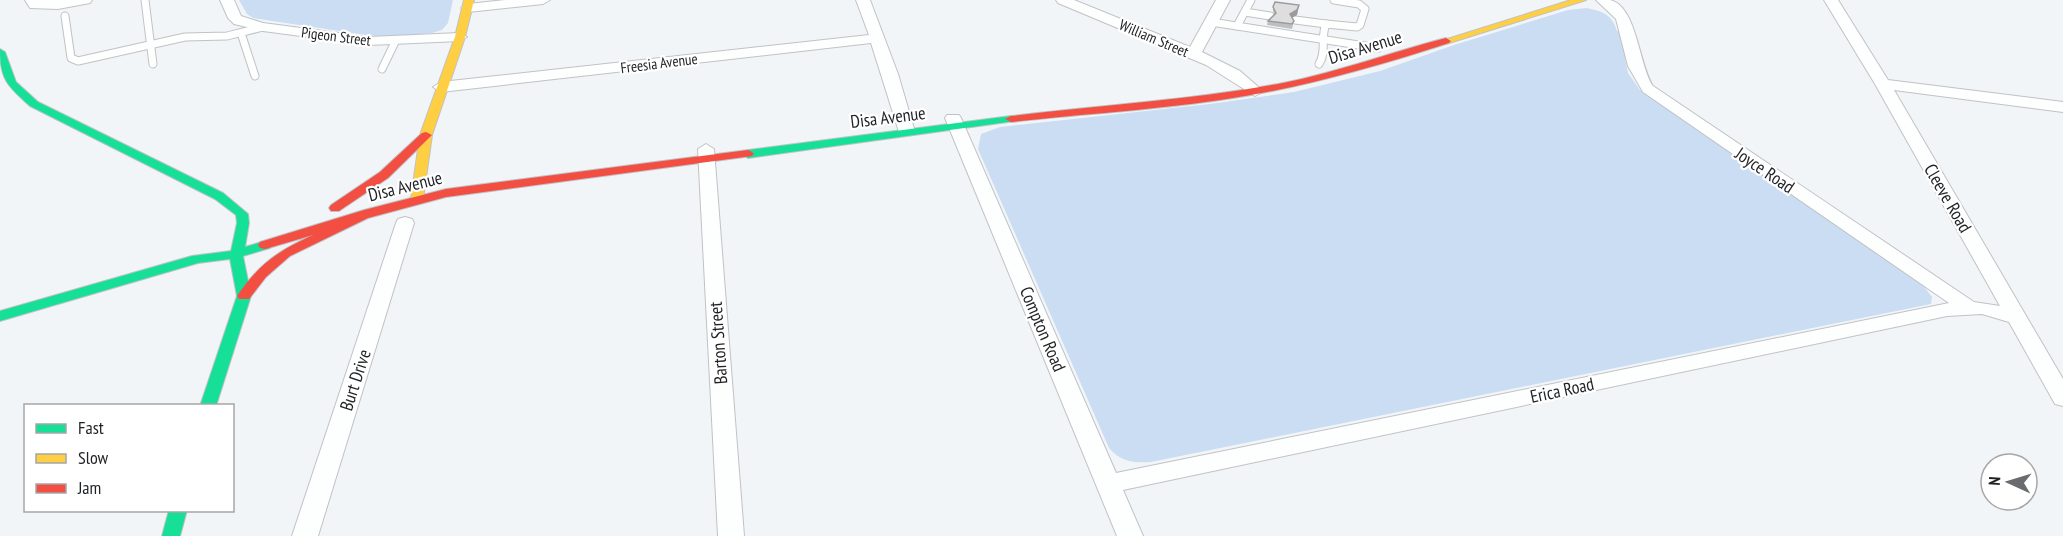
<svg xmlns="http://www.w3.org/2000/svg" width="2063" height="536" viewBox="0 0 2063 536" font-family="'PT Sans Narrow',sans-serif">
<style>
.green{fill:#caddf2}
.lines{fill:none;stroke-linecap:round;stroke-linejoin:round}
.lane-casing{stroke:#c0c2c5;stroke-width:9}
.street-casing{stroke:#c0c2c5;stroke-width:2}
.fast-casing{stroke:#c0c2c5;stroke-width:2}
.slow-casing{stroke:#c0c2c5;stroke-width:2}
.jam-casing{stroke:#c0c2c5;stroke-width:2}
.lane{stroke:#fdfefe;stroke-width:7}
.street{fill:#fdfefe;fill-rule:evenodd}
.fast{fill:#16e098;fill-rule:evenodd}
.slow{fill:#ffcf43;fill-rule:evenodd}
.jam{fill:#f24e42;fill-rule:evenodd}
.wall{fill:#c0bfc0}
.shaded-wall{fill:#9c9b9c}
.building{fill:#dfdedf;stroke:#9c9b9c;stroke-width:1.5}
.labels{text-anchor:middle;dominant-baseline:central;stroke-width:4.5;stroke-linejoin:round;paint-order:stroke}
.far-street-label{font-size:15px;fill:#1f2124;stroke:#fff}
.street-label{font-size:18px;fill:#1f2124;stroke:#fff}
</style>
<rect width="100%" height="100%" fill="#f2f5f8"/>
<g class="green">
<path d="M239,0H453L448,23L442,30L432,33L387,37L366,35L253,18L247,14Z"/>
<path d="M1586,8C1602,11 1612,14 1617,31L1620,32L1628,73L1640,90L1922,284L1932,297L1931,304L1151,462C1133,463 1121,462 1109,448L978,149L981,134L1000,127L1210,104L1294,92L1380,71L1454,45L1568,10Z"/>
</g>
<g class="lines">
<defs>
<g id="lane">
<path d="M145,0L153,64"/>
<path d="M1245,12L1270,16"/>
<path d="M65,16L71,58L78,61L185,37L227,36L263,27"/>
<path d="M1295,20L1326,24"/>
<path d="M1211,22L1378,48"/>
<path d="M1237,26L1251,0"/>
<path d="M241,33L255,76"/>
<path d="M1319,64C1327,52 1320,38 1326,24L1357,27L1360,25L1365,9L1359,4L1334,0"/>
<path d="M382,69L396,40"/>
</g>
<g id="street">
<path d="M25,0H92L90,3L58,9L30,8Z"/>
<path d="M220,0H234L241,16L263,23L369,37L460,33L467,37L460,41L369,45L263,31L234,24L228,18Z"/>
<path d="M505,0H550L543,4L468,12L461,8L468,4Z"/>
<path d="M856,0H870L898,74L915,132L913,135H901L899,132L871,43L441,92L433,87L441,82L869,35Z"/>
<path d="M1056,0H1074L1190,47L1216,0H1230L1202,52L1240,71L1263,91L1255,96L1206,65L1058,3Z"/>
<path d="M1596,0C1601,0 1606,0 1610,0C1637,6 1639,66 1653,86L1974,302L2000,306L1875,84L1824,0H1838L1888,80L2063,102V112L1894,90L2063,379V406L2055,404L2009,322L1982,314L1947,316L1123,490L1143,536H1117L945,118L947,115H959L961,118L1116,473L1949,303L1643,92L1628,66L1616,19Z"/>
<path d="M706,144L714,149L744,536H718L698,149Z"/>
<path d="M405,217L412,219L414,223L318,536H292L396,223L398,219Z"/>
</g>
<g id="fast">
<path d="M0,49L5,52L16,82L38,102L223,193L248,214L249,223L245,247L265,241L272,245L270,248L243,256L251,296L216,406H200L237,296L230,259L198,263L0,321V311L192,256L231,251L237,223L236,215L215,199L30,106C8,86 0,80 0,49Z"/>
<path d="M1011,116L1017,119L1015,121L748,158L742,154L748,150Z"/>
<path d="M169,510H187L180,536H162Z"/>
</g>
<g id="slow">
<path d="M464,0H474L465,37L432,135L423,199L417,203L411,199L420,135L455,37Z"/>
<path d="M1571,0H1586L1449,43L1441,41Z"/>
</g>
<g id="jam">
<path d="M1446,38L1451,41L1449,43C1384,64 1319,83 1251,95C1172,109 1091,113 1011,122L1005,119L1011,116C1102,105 1193,100 1283,83C1339,72 1391,52 1446,38Z"/>
<path d="M426,132L432,135L430,137L388,178L339,211H331L329,208L331,205L380,172L422,133Z"/>
<path d="M748,150L752,152L754,154L752,156L446,197L368,218L290,256L266,277L249,299H239L237,296C259,264 278,251 313,235L265,249L260,248L258,245L260,242L364,210L446,189Z"/>
</g>
</defs>
<use href="#lane" class="lane-casing"/>
<use href="#street" class="street-casing"/>
<use href="#fast" class="fast-casing"/>
<use href="#slow" class="slow-casing"/>
<use href="#jam" class="jam-casing"/>
<use href="#lane" class="lane"/>
<use href="#street" class="street"/>
<use href="#fast" class="fast"/>
<use href="#slow" class="slow"/>
<use href="#jam" class="jam"/>
</g>
<path class="wall" d="M1299,5L1297,15L1292,17L1293,25L1292,29L1267,25L1268,21L1274,15L1273,11V7Z"/>
<path class="shaded-wall" d="M1299,5L1297,15L1290,19V14Z"/>
<path class="building" d="M1275,2L1299,5L1297,10L1290,14L1294,21L1292,24L1268,21L1276,13L1273,7Z"/>
<g class="labels">
<g class="far-street-label">
<text transform="translate(336 36) rotate(7)">Pigeon Street</text>
<text transform="translate(1154 38) rotate(23)">William Street</text>
<text transform="translate(659 63) rotate(-7)">Freesia Avenue</text>
</g>
<g class="street-label">
<text transform="translate(1365 47) rotate(-17)">Disa Avenue</text>
<text transform="translate(888 117) rotate(-7)">Disa Avenue</text>
<text transform="translate(1765 170) rotate(34)">Joyce Road</text>
<text transform="translate(405 186) rotate(-14)">Disa Avenue</text>
<text transform="translate(1948 198) rotate(60)">Cleeve Road</text>
<text transform="translate(1043 329) rotate(67)">Compton Road</text>
<text transform="translate(718 343) rotate(-94)">Barton Street</text>
<text transform="translate(355 380) rotate(-72)">Burt Drive</text>
<text transform="translate(1562 390) rotate(-12)">Erica Road</text>
</g>
</g>
<rect x="24" y="404" width="210" height="108" fill="#ffffff" stroke="#a5a6a7" stroke-width="1.5"/>
<rect x="36" y="424" width="30" height="9" fill="#16e098" stroke="#a5a6a7" stroke-width="1.5"/>
<text x="78" y="434" font-size="18" fill="#1f2124">Fast</text>
<rect x="36" y="454" width="30" height="9" fill="#ffcf43" stroke="#a5a6a7" stroke-width="1.5"/>
<text x="78" y="464" font-size="18" fill="#1f2124">Slow</text>
<rect x="36" y="484" width="30" height="9" fill="#f24e42" stroke="#a5a6a7" stroke-width="1.5"/>
<text x="78" y="494" font-size="18" fill="#1f2124">Jam</text>
<g transform="translate(2009 482) rotate(274)"><circle r="28" fill="#ffffff" stroke="#a5a6a7" stroke-width="1.5"/>
<path d="M0-4.5L10 22L0 15L-10 22Z" fill="#696b6e"/>
<text y="-9" font-size="16" font-weight="bold" text-anchor="middle" fill="#1f2124">N</text>
</g>
</svg>
